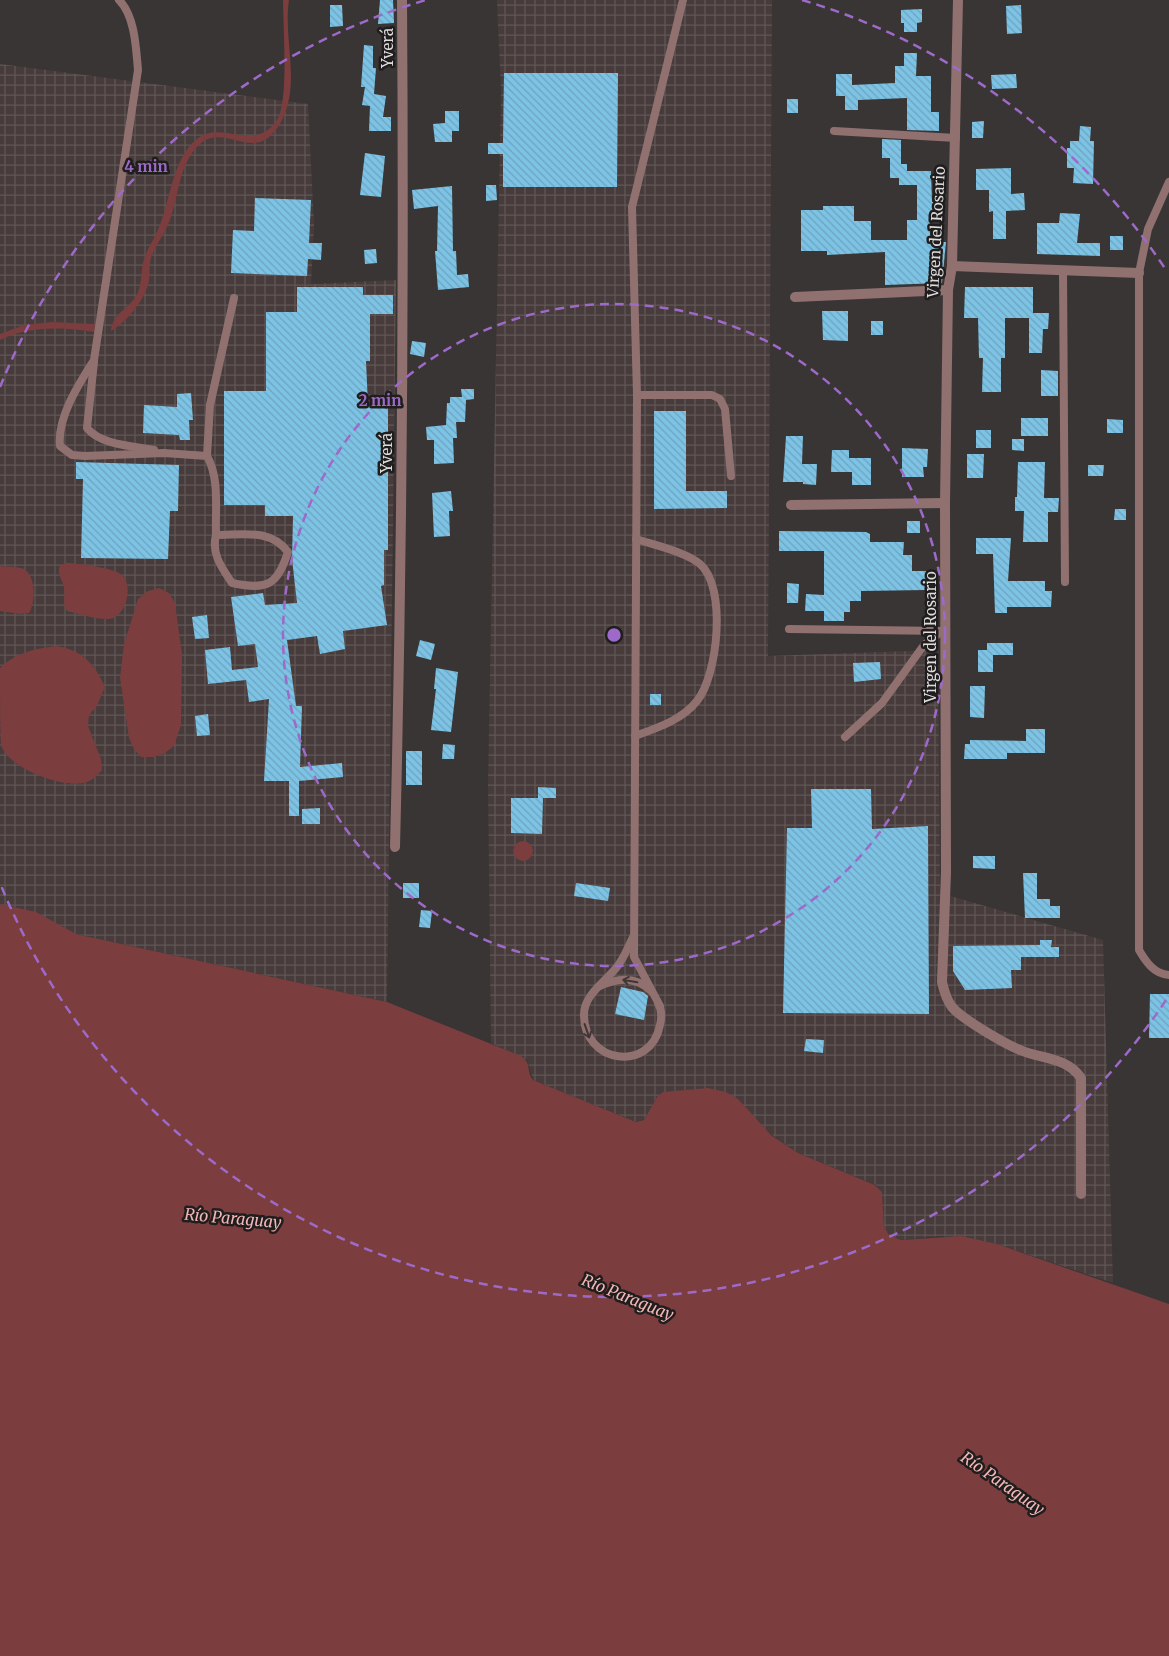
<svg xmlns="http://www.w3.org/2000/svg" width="1169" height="1656" viewBox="0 0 1169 1656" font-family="Merriweather,serif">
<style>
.industrial{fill:url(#industrial-grid)}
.water{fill:#7b3d3e}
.building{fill:url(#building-back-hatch)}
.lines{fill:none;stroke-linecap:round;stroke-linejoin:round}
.service{stroke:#907170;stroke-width:8}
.minor{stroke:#907170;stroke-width:10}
.oneway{stroke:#413636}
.ring{fill:none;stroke:#9e6ac9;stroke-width:2.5;stroke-dasharray:9 6}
.labels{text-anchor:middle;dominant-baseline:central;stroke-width:5;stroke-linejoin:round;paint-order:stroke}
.street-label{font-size:15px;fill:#dfdcdc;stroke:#1f1d1d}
.water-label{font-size:16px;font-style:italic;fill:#f3b7b6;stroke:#1f1d1d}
.centre{fill:#9e6ac9;stroke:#1f1d1d;stroke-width:2.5}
.ring-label{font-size:15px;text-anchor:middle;font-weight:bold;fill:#9e6ac9;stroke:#1f1d1d;stroke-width:5;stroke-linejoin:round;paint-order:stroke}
</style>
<defs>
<pattern id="industrial-grid" width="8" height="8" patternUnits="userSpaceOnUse" patternTransform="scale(1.25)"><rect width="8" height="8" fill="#473b3b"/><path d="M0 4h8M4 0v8" fill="none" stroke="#615757"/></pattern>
<pattern id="building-back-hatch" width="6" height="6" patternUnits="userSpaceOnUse" patternTransform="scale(1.25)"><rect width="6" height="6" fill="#7cc3e5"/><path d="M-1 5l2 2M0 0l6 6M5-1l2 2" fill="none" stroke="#6ea3bc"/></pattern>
</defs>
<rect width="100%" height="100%" fill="#393535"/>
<g class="industrial">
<path d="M497,0H772L768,656L938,650L940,893L1103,940L1113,1283L997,1244L941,1236L901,1240L889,1235L884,1226L882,1192L876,1185L798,1153L761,1127L738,1099L657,1097L644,1120L636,1122L533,1080L527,1060L491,1043L488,784L501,91Z"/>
<path d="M0,64L308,104L314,225L311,284L396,280L387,1002L76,934L0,920Z"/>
</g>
<g class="water">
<path d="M283,0H289C283,41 301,81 282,120C256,171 225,117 197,147C179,167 179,193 171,217C166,232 156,244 151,258C149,265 150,274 149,281C145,300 127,322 111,331C112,312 134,307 139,289C142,279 141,268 144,259C147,249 153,241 157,232C170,204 172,158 197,139C222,119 254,154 277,120C289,102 283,25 283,0Z"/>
<path d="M52,322L95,324L94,332C61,327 31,326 0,340V334L24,325Z"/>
<path d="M66,563C77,563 115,568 122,575C134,585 126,618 109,619C97,620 80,614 67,611C61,603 66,597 64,588C63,579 56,575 60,565Z"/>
<path d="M0,566C7,567 17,566 24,569C36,576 36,603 29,613L20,614L0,611Z"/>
<path d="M159,588L169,593L175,603L182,654L181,725L174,746L165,753L154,757H141L134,749L129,738L120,678L124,644L138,599L148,591Z"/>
<path d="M56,646C81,649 95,664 105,687L97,706L89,715L88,726L101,759L102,770C97,776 92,781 84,783C61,788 8,768 1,745C0,732 0,684 0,668C17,652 34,649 56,646Z"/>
<circle cx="523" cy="851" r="10"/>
<path d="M0,904L36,912L76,934L387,1002L521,1056C532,1063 526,1071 533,1080L636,1122L644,1120L657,1097L663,1092L708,1088L726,1092L738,1099L771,1135L798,1153L875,1185L882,1192L884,1226L889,1235L901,1240L961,1236L997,1244L1169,1304V1656H0Z"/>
</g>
<g class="building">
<path d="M380,0H393L394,23L378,24Z"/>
<path d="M330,5H342L343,26L330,27Z"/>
<path d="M1021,5L1022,33L1007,34L1006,6Z"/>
<path d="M922,9V22L917,23V32H904V23H901V10Z"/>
<path d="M364,45L373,46V68H376L374,94L386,96L383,117H391V131H369L370,106L362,105L365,87H361Z"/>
<path d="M904,53H917L916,76H931V112H939V131L907,130V98L858,100V110H845V96H836V74H852V85L895,83V66H904Z"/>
<path d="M504,73H618L617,187H503V154H488V143H503Z"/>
<path d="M1016,74L1017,88L992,89L991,75Z"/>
<rect x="787" y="99" width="11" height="14"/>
<path d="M445,111H459V131H452V142H435L433,124L445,123Z"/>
<path d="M984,121L983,138H972V122Z"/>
<path d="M1080,126L1091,127L1090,141H1094L1093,184L1073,183L1074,168H1067V148H1070V141H1079Z"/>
<path d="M882,139L901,140V164H907V171H931L932,202H935V205H941V217H930V242H946L942,283L885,285V252L827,255V251H801V210H823V206H854V221H871V240H907V220H917V185H899V178H890V158H882Z"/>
<path d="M365,153L385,156L381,197L360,195Z"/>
<path d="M1011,168V194L1024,193L1025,210L1006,211V239H993V211L989,212V190H976V169Z"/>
<path d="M486,185H496L497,200L486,201Z"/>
<path d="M452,186L453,251H456L457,275L468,274L469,287L438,290L435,251H437L438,206L414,209L412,190Z"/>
<path d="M255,198L311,200L309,243H322L321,260L308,259L307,276L231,273L233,230L254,231Z"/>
<path d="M1060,213L1080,214L1077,243H1100V256L1037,254V223H1059Z"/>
<rect x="1110" y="236" width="13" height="14"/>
<path d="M376,249L377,263L365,264L364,250Z"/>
<path d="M297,287H363V295H393V314H370V361H366L368,405L388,404V550H384V585L381,586L387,625L343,631L345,649L320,654L317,636L287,640L296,706H302L300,767L342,763L343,777L299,781V816H289V781H264L269,699L249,702L246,680L208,684L205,650L230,647L232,670L258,667L255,644L238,646L231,597L263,593L265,605L297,603L292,559L293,516H265V505H224V391H266V312H297Z"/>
<path d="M965,287H1033V313H1049L1048,329H1043L1042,353H1029V318H1005V358H1001V392H982L983,358H979L978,318H964Z"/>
<path d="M822,311H848V341L823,340Z"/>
<rect x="871" y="321" width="12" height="14"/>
<path d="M412,341L426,343L424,357L410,354Z"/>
<path d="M1041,370L1058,371V396H1041Z"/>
<path d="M461,389H474V399L466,400L465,422H456L457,438H453L454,463L434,464V440H427L426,427L446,425L447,403H450V397H462Z"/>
<path d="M191,393L193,420H189L190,440H180L179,435L143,433L144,405L177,407V394Z"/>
<path d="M654,411H686V491H727V508L654,509Z"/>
<rect x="1021" y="418" width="27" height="18"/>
<path d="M1107,419L1123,420V433H1107Z"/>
<rect x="976" y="430" width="15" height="18"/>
<path d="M786,436H803L802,464H817L816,485L803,484V482H783Z"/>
<path d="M1012,439H1024V451L1012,450Z"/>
<path d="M902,448L928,449L927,467H923L924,477H902Z"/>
<path d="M832,450H849V458H871V485H852V472H831Z"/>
<path d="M967,454H984L983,478H967Z"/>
<path d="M76,462L179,465L178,511H170L168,559L81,558L83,479H76Z"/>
<path d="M1018,462H1045L1044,498H1059L1058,512H1048V542H1023L1024,511H1015V497H1017Z"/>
<path d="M1088,465H1104L1103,476H1088Z"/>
<path d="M451,491L453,511H449L450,536L434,537L432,493Z"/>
<path d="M1115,509H1126V520H1114Z"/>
<rect x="907" y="521" width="13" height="12"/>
<path d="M779,531L866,532L870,534V542H904L903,555H912V571H926V590L861,591V601H850V612H844V621H824V611H805L806,594L824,595V551H779Z"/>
<path d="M976,538H1011L1008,581H1045V591H1052L1051,607H1007V613H995L993,554H976Z"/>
<path d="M787,583L799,584L798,603H787Z"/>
<path d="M207,615L209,638L195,639L192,617Z"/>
<path d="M420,640L435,644L431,660L416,656Z"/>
<path d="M987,643H1013V655H993V672H978V650H987Z"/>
<path d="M880,662L881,679L854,682L853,663Z"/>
<path d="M436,668L458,672L451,732L431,730L436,689H434Z"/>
<path d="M970,686H985L984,718L970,717Z"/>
<rect x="650" y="694" width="11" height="11"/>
<path d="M208,714L210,735L197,736L195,716Z"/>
<path d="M1026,729H1045V753H1007V759H964L965,744H970V740L1026,741Z"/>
<path d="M443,744L455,745L454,759H442Z"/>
<rect x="406" y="751" width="16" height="34"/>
<path d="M538,787L556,788V798H543L542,834L511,833V798H538Z"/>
<path d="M811,789H871L872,829L928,826L929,1014L783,1013L787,828H812Z"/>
<path d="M320,808V824H302V809Z"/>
<path d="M973,856H995V869L973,868Z"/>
<path d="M1023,873H1037V899H1050V906H1060V918H1025Z"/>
<rect x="403" y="883" width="16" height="15"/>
<path d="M576,883L610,888L608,901L574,896Z"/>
<path d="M421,910L432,911L430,928L419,927Z"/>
<path d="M1040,940H1052L1051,947H1059V957H1021V970H1011L1012,988L965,990L953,971V946L1040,945Z"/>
<path d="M621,987L643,992L648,996L644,1020L615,1014Z"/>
<path d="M1150,994H1169V1038H1149Z"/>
<path d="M806,1039L824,1040L823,1053L804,1051Z"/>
</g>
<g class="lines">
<g class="service">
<path d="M119,0C135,16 136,48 138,70L94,360C79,384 57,417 60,446L72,455L85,456L164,453L207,456C220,479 215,510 216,535C211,554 222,568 232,583C267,590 277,586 288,552C270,528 242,535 216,535"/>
<path d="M834,131L956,138"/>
<path d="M1169,182L1148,229L1139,273V950C1146,962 1154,974 1169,975"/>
<path d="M1063,270L1065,582"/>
<path d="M94,362L87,428C100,445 134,446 154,450"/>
<path d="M637,395H712L720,399L725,409L731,476"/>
<path d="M207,456L210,405L234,298"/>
<path d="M789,629L945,631"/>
<path d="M635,736C657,728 682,720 697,701C718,675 727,587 700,564C686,552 654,545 636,539"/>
<path d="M845,737L882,703L924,645L942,631"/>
<path d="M633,937C628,947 624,959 616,968C606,981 584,995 584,1014C583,1064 651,1073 660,1025C662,1017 662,1010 658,1003"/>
<path d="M598,987C616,978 635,975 651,991"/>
<path d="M660,1006L634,957L637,395L632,207L683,0"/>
</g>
<g class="minor">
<path d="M958,0L952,266L948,290L945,503L946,872L942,982C944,991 946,999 952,1007C962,1019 1005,1044 1020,1050C1041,1059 1067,1057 1081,1078V1194"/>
<path d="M952,266L1139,273"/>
<path d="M795,297L948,290"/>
<path d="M791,505L945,503"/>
<path d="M395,847C402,564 404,282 402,0"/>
</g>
</g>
<defs><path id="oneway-shaft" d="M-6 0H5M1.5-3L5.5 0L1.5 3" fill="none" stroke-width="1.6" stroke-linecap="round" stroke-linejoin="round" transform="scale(1.25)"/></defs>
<g class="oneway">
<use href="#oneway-shaft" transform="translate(630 981) rotate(-170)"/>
<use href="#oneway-shaft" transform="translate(587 1031) rotate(71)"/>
</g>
<g class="ring">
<circle cx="614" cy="635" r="331"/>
<path d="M1166 1000A662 662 0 0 1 0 883M0 387A662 662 0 0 1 426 0M802 0A662 662 0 0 1 1166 270"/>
</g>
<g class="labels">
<g class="street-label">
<text transform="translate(387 48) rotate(-90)">Yverá</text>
<text transform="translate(936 232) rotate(-87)">Virgen del Rosario</text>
<text transform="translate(386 453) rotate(-90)">Yverá</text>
<text transform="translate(930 637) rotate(-90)">Virgen del Rosario</text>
</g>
<g class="water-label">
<text transform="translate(233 1218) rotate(5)">Río Paraguay</text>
<text transform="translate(628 1297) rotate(22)">Río Paraguay</text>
<text transform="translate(1003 1483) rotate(35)">Río Paraguay</text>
</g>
</g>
<circle cx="614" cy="635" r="8" class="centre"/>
<g class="ring-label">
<text x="146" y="172">4 min</text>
<text x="380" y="406">2 min</text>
</g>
</svg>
